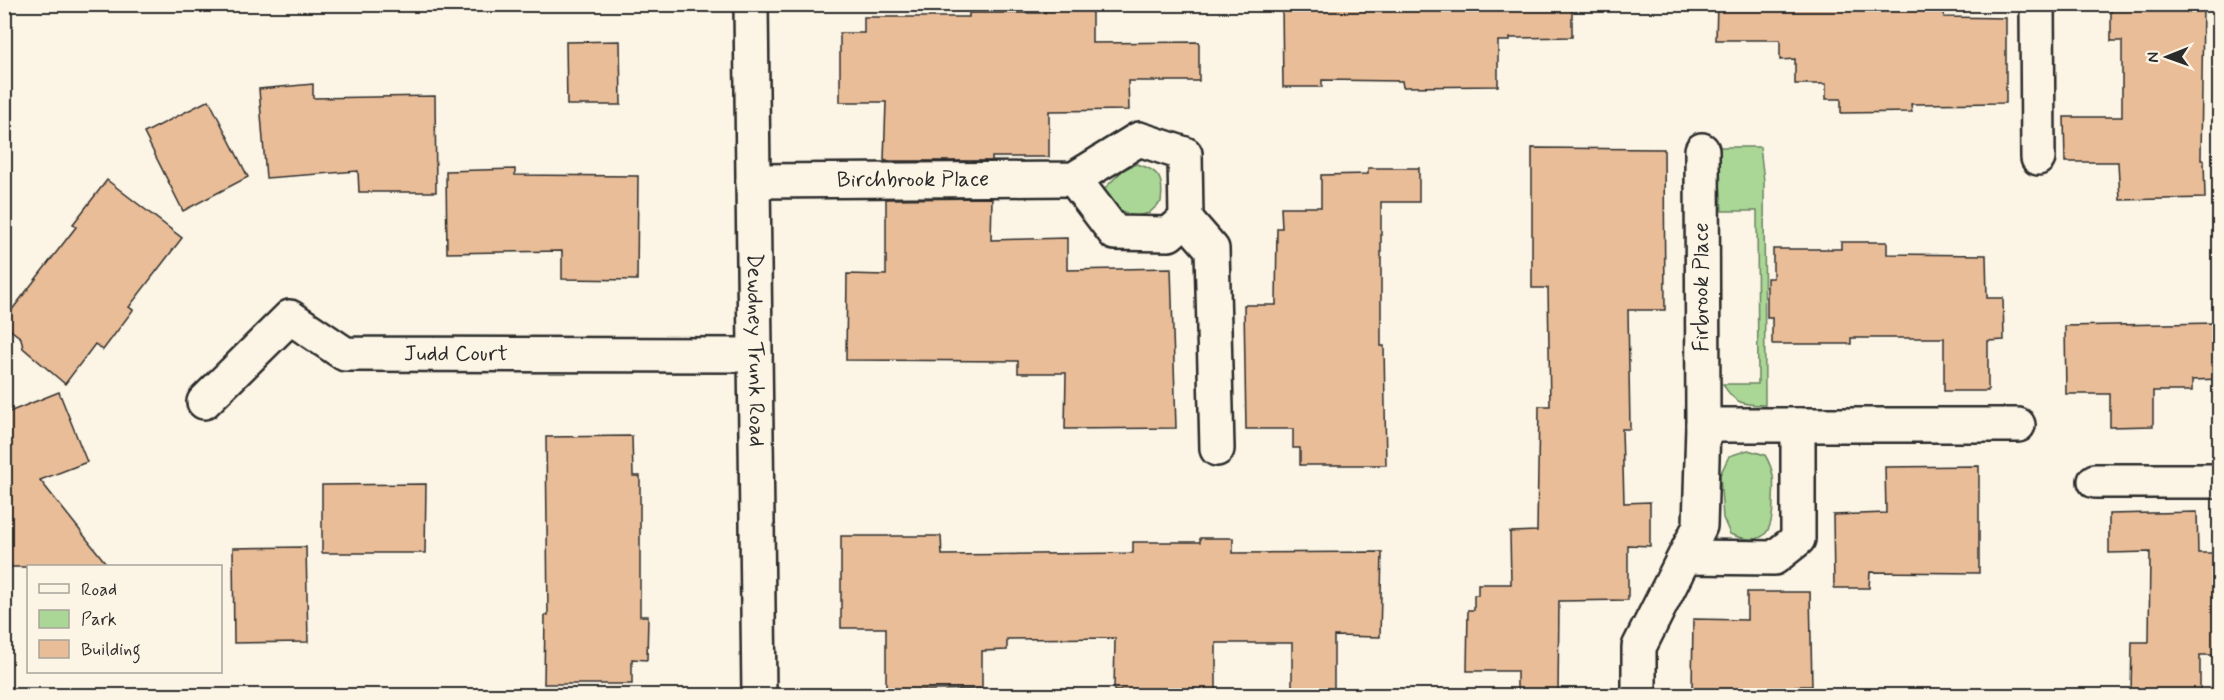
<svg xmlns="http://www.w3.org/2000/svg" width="2224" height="700" viewBox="0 0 2224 700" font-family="Mynerve,sans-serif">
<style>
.green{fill:#aad796;stroke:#6a8160;stroke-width:1.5}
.building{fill:#e9bd98;stroke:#2b2b2b;stroke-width:1.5}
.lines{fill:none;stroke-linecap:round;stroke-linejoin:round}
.minor-casing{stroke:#2b2b2b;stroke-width:38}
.secondary-casing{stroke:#2b2b2b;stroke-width:38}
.minor{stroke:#fcf5e5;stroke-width:33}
.secondary{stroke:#fcf5e5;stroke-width:33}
.labels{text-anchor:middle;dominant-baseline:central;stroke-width:6;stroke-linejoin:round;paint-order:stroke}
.street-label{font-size:22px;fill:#2b2b2b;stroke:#fcf5e5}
</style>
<rect width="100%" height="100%" fill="#fcf5e5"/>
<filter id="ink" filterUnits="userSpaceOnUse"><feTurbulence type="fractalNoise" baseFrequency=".0167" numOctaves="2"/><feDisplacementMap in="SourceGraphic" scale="12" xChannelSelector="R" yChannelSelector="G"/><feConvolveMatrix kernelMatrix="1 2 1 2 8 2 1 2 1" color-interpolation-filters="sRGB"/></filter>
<g filter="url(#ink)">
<g class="green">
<path d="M1711,147H1760L1764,181L1765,405C1744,405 1734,404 1723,384H1758L1757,211H1722L1719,169Z"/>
<path d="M1136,164C1160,170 1164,179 1161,202L1149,213L1134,217L1118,209L1103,197V190L1124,169Z"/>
<path d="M1748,450L1765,455C1775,472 1774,481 1773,501C1773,533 1764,548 1730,534L1723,518L1720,475L1729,456Z"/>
</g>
<g class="building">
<path d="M1282,4H1572V37L1510,38V41H1498V86L1403,87L1402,81L1322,80V87H1283Z"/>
<path d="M1717,4H1945L1944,17L2006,18V103L1911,104L1912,112L1841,113V99H1826V84H1795V59L1780,60V40H1716Z"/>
<path d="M2111,4H2203L2201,160H2204L2205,198L2120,200L2118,162H2065L2064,117H2122V41H2111Z"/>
<path d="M1045,10H1092V43L1199,42V81H1128L1129,110L1049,111V157H992V161H886L884,160L886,102H840V33H864V17H969V13H1045Z"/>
<path d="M620,41L621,105H567L566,42Z"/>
<path d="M313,84V98L435,96L436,192H359L358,171L266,178L259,89Z"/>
<path d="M209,100L248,177L183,211L144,133Z"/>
<path d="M1532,148L1664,149L1665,310H1628L1630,429H1622L1624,503L1650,502V546L1628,545V600L1559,601L1558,696H1517V671H1467L1468,610H1474V595H1478V584H1511L1510,532L1537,531L1539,406H1550L1548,288H1532Z"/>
<path d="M1368,168H1419V202H1381V346H1384L1386,465H1300V448H1293V429H1246L1244,305H1276L1277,228H1282L1281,207H1321V175L1368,174Z"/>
<path d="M515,169V175L638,176L637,280L562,279V251L447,253L446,171Z"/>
<path d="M107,180L182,238L129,307L133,310L103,350L95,344L65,384L23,348L21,338L4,325V320L76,227L73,224Z"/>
<path d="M992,198L991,240L1067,238V270L1171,268L1176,428L1065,429L1066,373H1018V361L846,360L847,274L886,275V199Z"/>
<path d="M1841,242H1887V254L1986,255L1987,298H2003L2004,340L1988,341V391H1944V338H1851V344H1772V318H1767V278H1773V249H1841Z"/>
<path d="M2215,323L2220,324V379L2192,380V391H2153V426L2110,427V394H2066L2065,326Z"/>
<path d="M59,392L87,462L40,480L109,567H4V414Z"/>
<path d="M632,436L633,476H640V616H648L647,660L632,659V684H544L545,615H548L546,437Z"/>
<path d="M1979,466V573L1870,572L1869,588H1834L1833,515L1886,513L1885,467Z"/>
<path d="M426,484L425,553H322V485Z"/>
<path d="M2197,512L2198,553H2220V655H2200V692H2131L2132,642H2149L2150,552L2109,553V514Z"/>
<path d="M841,536H941L942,555L1133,553V542H1200V538H1233V553L1382,552L1380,637L1334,636V692H1292V643H1216V692L1172,690L1114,691L1115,638L1007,639V650L982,651V689L886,691V628H841Z"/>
<path d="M306,547L308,642L234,643L233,548Z"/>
<path d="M1747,592H1810L1812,686H1795V696H1697V692H1692L1693,619L1747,620Z"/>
</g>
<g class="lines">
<defs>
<g id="minor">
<path d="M2037,4L2038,158"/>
<path d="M1074,179L1115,233L1169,234L1186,219"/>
<path id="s1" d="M753,181L1074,179L1139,139L1185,154L1186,219L1212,249L1217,449"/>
<path id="s2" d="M204,402L290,317L345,354L755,355"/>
<path d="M1703,425H2018"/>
<path d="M2095,481H2220"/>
<path d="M1686,557L1774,558L1798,539V425"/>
<path d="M1639,696V647L1700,526L1703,425L1702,150"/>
</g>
<g id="secondary">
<path id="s3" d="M751,4L759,696"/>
</g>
</defs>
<use href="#minor" class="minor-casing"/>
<use href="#secondary" class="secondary-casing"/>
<use href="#minor" class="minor"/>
<use href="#secondary" class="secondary"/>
</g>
</g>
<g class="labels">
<g class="street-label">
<text stroke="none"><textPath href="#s1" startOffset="160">Birchbrook Place</textPath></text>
<text transform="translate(1702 287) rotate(-90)">Firbrook Place</text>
<text stroke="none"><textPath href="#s3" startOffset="346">Dewdney Trunk Road</textPath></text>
<text stroke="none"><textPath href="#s2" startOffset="298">Judd Court</textPath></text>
</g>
</g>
<rect width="2224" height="700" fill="none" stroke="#fcf5e5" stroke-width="24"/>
<rect x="12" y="12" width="2200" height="676" fill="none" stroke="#2b2b2b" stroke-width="2" filter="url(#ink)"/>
<rect x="27" y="565" width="195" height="108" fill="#fcf5e5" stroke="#a8a49b" stroke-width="1.5"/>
<rect x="39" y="584" width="30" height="9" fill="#fcf5e5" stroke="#a8a49b" stroke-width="1.5"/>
<text x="81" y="595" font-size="18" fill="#2b2b2b">Road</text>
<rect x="39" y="610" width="30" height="18" fill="#aad796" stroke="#a8a49b" stroke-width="1.5"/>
<text x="81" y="625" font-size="18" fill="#2b2b2b">Park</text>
<rect x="39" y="640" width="30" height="18" fill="#e9bd98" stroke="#a8a49b" stroke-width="1.5"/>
<text x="81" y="655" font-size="18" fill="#2b2b2b">Building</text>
<g transform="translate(2167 57) rotate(269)" stroke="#fcf5e5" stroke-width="4.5" paint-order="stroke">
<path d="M0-4.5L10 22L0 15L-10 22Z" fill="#2b2b2b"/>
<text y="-9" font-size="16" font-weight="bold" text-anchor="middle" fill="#2b2b2b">N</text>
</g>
</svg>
